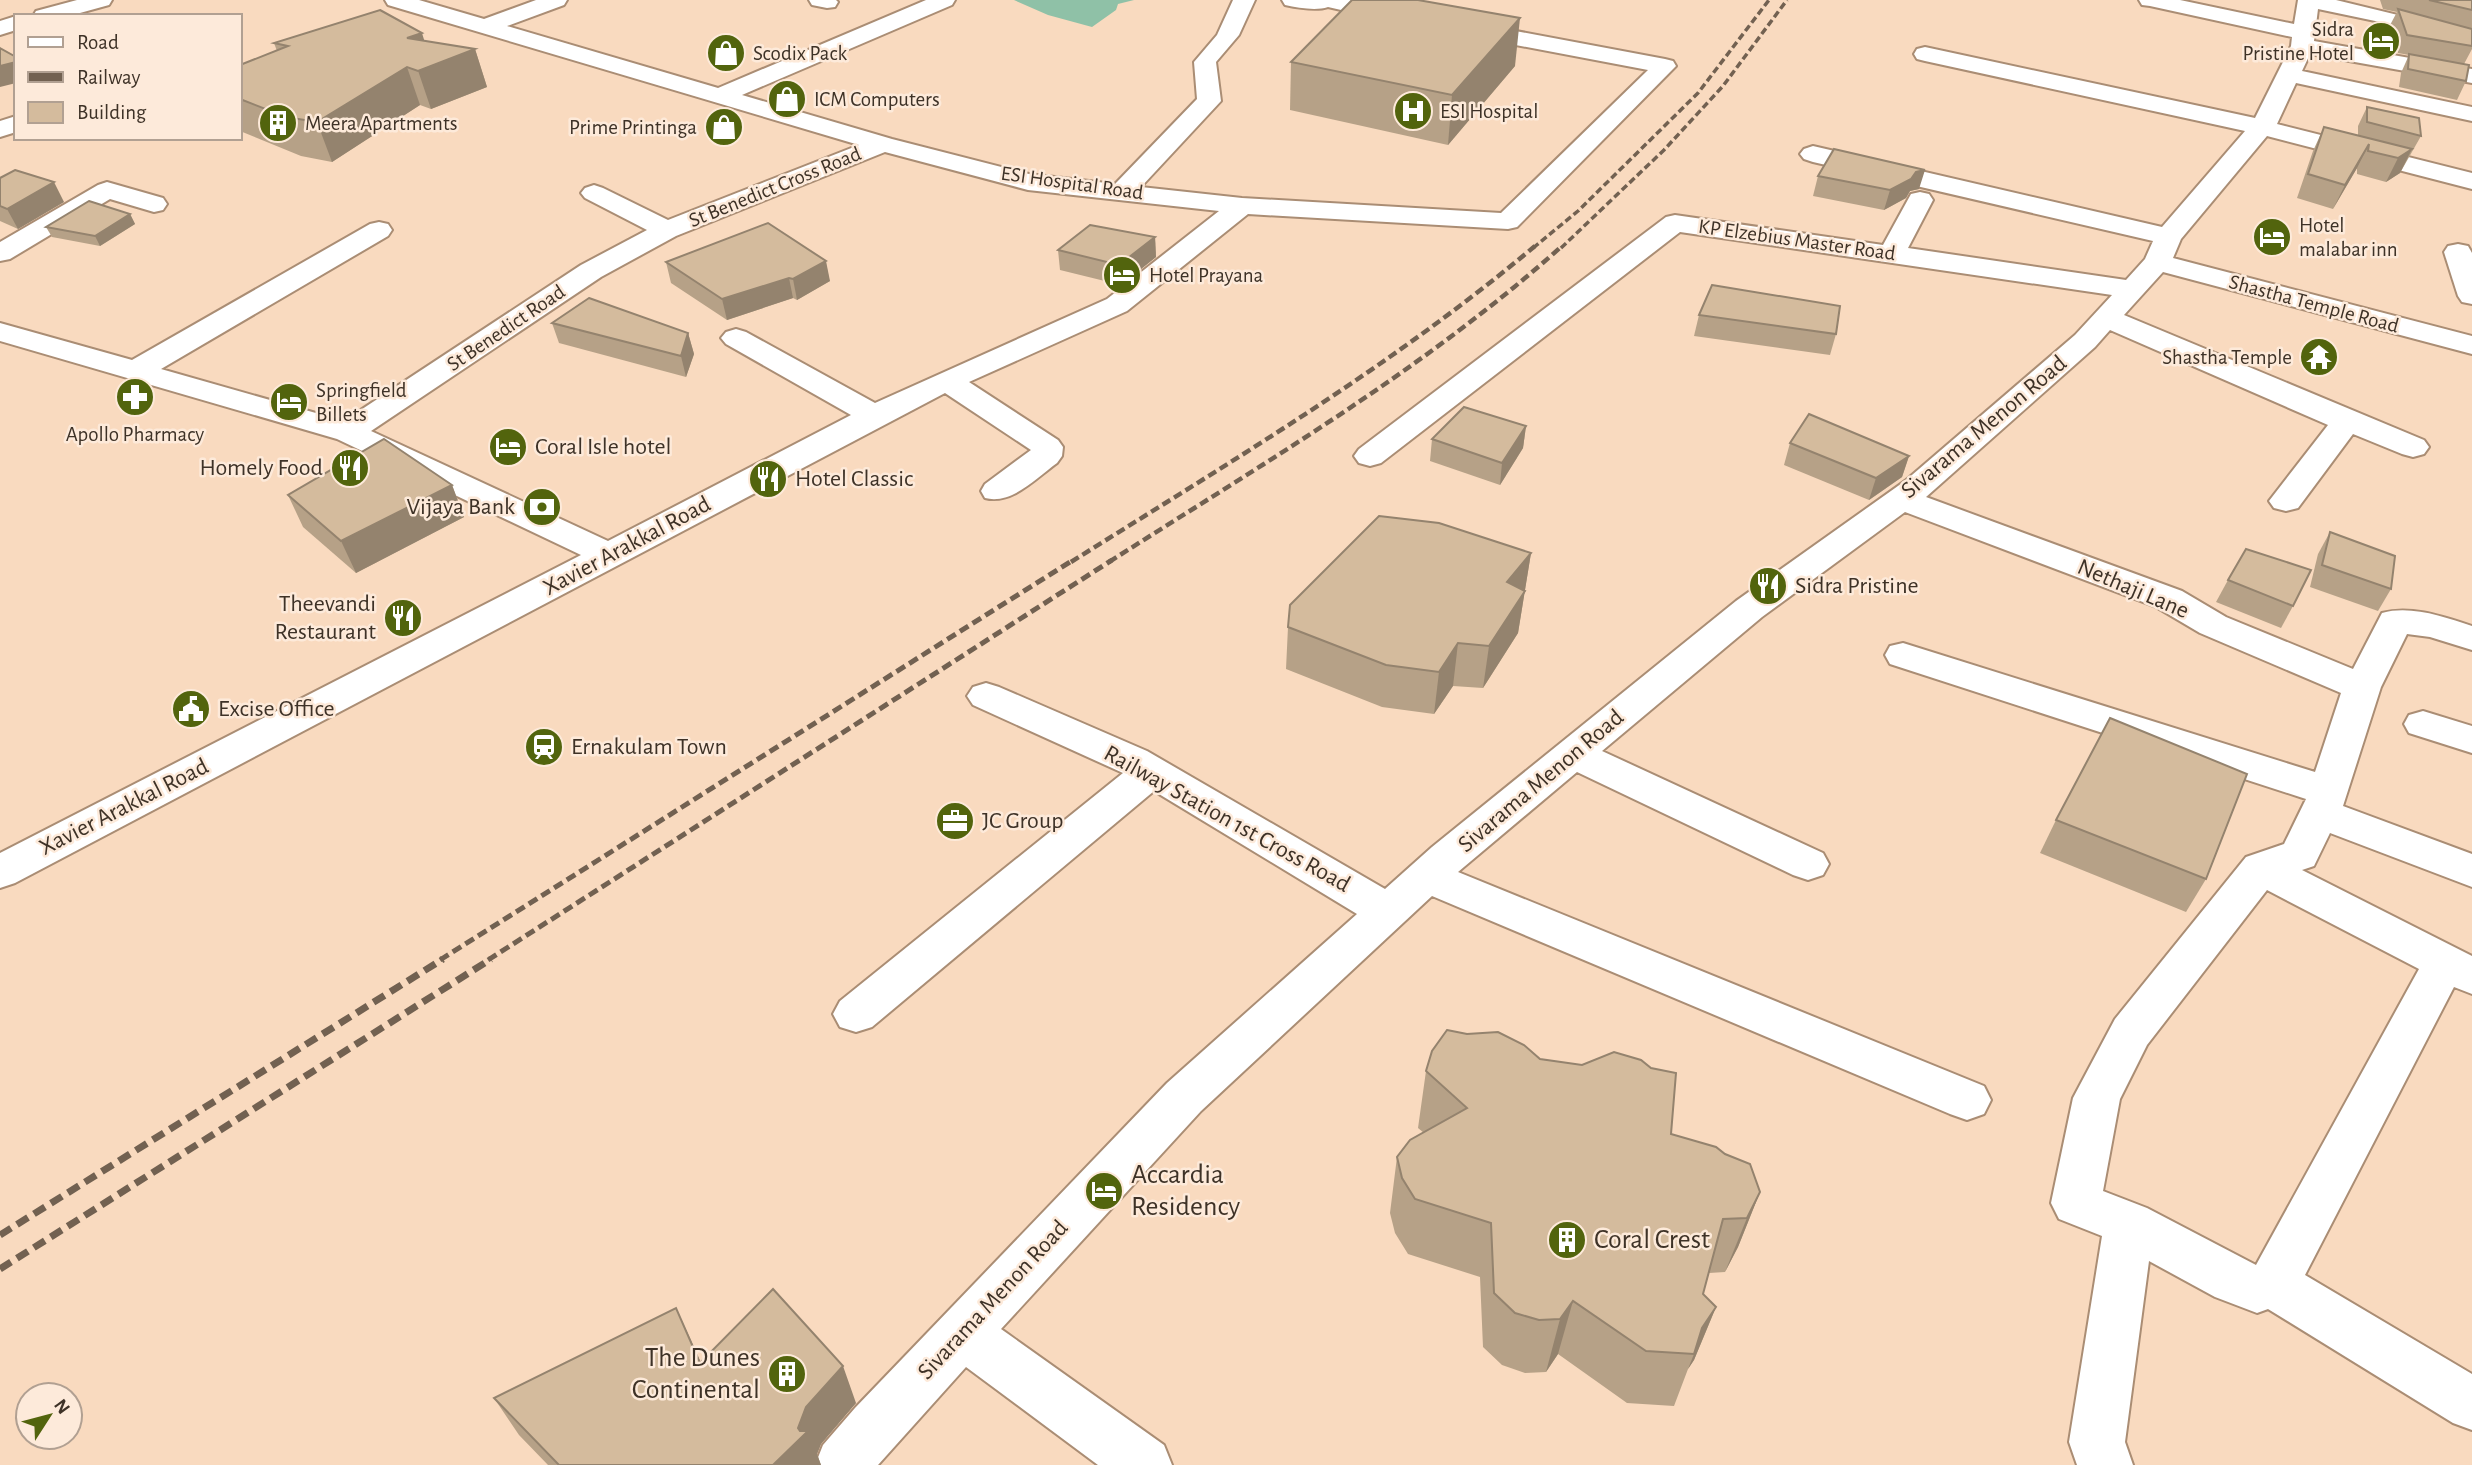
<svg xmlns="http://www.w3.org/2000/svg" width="2472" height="1465" viewBox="0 0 2472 1465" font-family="'Alegreya Sans',sans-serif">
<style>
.green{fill:#8fc1a7}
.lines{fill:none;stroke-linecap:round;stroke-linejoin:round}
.minor-casing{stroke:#aa8d74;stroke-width:4}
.minor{fill:#fff;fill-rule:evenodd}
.rail-far3{stroke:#726151;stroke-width:3.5;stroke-dasharray:7 3.5;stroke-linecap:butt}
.rail-far2{stroke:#726151;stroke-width:4.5;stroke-dasharray:9 4.5;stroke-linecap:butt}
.rail-far1{stroke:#726151;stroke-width:5;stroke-dasharray:10 5;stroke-linecap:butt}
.rail{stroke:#726151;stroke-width:7;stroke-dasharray:13 7;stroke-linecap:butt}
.wall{fill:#b6a187}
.shaded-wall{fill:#94836e}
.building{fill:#d4bb9d;stroke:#94836e;stroke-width:2}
.labels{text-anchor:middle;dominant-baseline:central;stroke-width:5;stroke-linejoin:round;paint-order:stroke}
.far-poi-label{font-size:21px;fill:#3e3227;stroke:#fdeada;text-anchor:start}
.far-street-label{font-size:21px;fill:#3e3227;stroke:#fdeada}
.street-label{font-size:24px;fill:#3e3227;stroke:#fdeada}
.poi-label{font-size:24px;fill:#3e3227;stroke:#fdeada;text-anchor:start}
.near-poi-label{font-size:28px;fill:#3e3227;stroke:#fdeada;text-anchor:start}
</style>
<rect width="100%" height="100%" fill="#f9dabf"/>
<path class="green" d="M1014,0H1134L1118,4L1116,10L1092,27L1048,15Z"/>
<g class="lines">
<defs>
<g id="minor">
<path d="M77,0H112L109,5L69,16H33L36,11Z"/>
<path d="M385,0H419L484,19L536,0H567L564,5L507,26L718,88L926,0H955L952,5L742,95L892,139L1029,174L1115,184L1197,99L1194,62L1217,35L1233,0H1255L1239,35L1216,62L1221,101L1141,187L1242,198L1501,213L1648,70L1468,36L1460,34L1457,29L1460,24L1468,22L1665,59L1673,61L1676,66L1517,227L1508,229L1248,214L1127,311L969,382L1058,440L1063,447L1062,456L1057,463C1036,478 1012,505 985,498L981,491L985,484L1031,450L945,393L15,883L0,888V853L581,555L337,439L0,341V323L132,360L370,224L379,222L388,224L392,230L388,236L161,369L344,421L581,265L647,230L585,198L581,193L585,188L594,185L603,188L668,220L859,145L388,5ZM885,152L1028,190L1219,211L1107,299L875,403L746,332L736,329L726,332L721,338L726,344L851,415L608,541L371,431L601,277L676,236Z"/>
<path d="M809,0H836L838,2L835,7L827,8L812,5Z"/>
<path d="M1282,0H1350L1406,11L1409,16L1406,21L1398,23L1328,7C1316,11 1299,8 1285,5Z"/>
<path d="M2139,0H2180L2294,24L2298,0H2336L2472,33V47L2380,22L2318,9L2314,41L2472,69V83L2310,54L2302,71L2472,107V121L2296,83L2277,124L2472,173V189L2267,136L2181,239L2173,258L2472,336V354L2163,272L2124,315L2424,440L2429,447L2424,454L2413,457L2402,454L2353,434L2298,508L2286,511L2274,508L2269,501L2328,425L2110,330L2095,347L1926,497L2182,591L2226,617L2353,669L2382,613C2411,605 2444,617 2472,626V650L2430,637L2407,634L2381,687L2343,806L2472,854V887L2330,833L2314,866L2302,870L2472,956V994L2454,987L2305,1275L2472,1374V1430L2453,1423L2268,1309L2257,1313L2215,1297L2149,1261L2125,1442L2133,1465H2077L2069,1442L2102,1236L2059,1219L2051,1203L2073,1098L2115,1019L2246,857L2284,844L2306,799L1890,664L1885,655L1890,646L1903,643L2315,772L2341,693L2200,633L2156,607L1905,512L1762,617L1602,751L1823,853L1829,864L1823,875L1808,880L1793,875L1577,772L1458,872L1984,1086L1991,1100L1984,1114L1967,1120L1950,1114L1432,896L1201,1111L1001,1329L1164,1445L1172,1465H1098L966,1367L878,1465H815L823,1445L855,1408L1167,1083L1357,914L1154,791L872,1027L856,1032L840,1027L833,1014L840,1001L1123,773L973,705L967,696L973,687L986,683L999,687L1147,751L1385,889L1432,847L1736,601L1905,481L2075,335L2112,295L1680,232L1381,463L1370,466L1359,463L1354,456L1359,449L1666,217L1675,215L1883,245L1911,194L1920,192L1929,194L1933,200L1908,248L2126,280L2145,259L2153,241L1813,162L1804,159L1800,154L1804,149L1813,146L2162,227L2245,131L1925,61L1917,59L1914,54L1917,49L1925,47L2255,118L2291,46L2292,37L2150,6L2142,5ZM2267,890L2419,969L2256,1265L2147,1208L2103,1191L2120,1099L2147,1045Z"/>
<path d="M16,16V30L0,35V21Z"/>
<path d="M16,116V132L0,137V121Z"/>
<path d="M107,182L163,198L167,204L163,210L154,212L110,199L10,259L0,261V242L98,185Z"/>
<path d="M2458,244L2468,246L2472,253V304L2462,302L2458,296L2444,252L2448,246Z"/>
<path d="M2423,711L2472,726V753L2409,733L2404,724L2409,715Z"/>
</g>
</defs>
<use href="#minor" class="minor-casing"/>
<use href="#minor" class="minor"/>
<g class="rail-far3">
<path d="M1533,248L1578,211L1698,93L1769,0"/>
<path d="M1561,248L1664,150L1723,86L1787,0"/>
</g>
<g class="rail-far2">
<path d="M1071,562C1230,462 1391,367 1535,246"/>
<path d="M1109,562C1264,463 1425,369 1562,246"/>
</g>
<g class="rail-far1">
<path d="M440,960L1073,560"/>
<path d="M488,960L1112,560"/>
</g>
<g class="rail">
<path d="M0,1235L443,959"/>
<path d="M0,1269L491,959"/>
</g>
</g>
<g class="wall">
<path d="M2380,0H2472V49L2464,64L2466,81L2457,100L2399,87L2401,73L2409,55L2398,53L2389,27L2397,12L2383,9Z"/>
<path d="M424,41L475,49L487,87L431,109L420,105L332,162L301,156L240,131V65L277,51L274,43Z"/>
<path d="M1291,62L1515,66L1448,145L1290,110Z"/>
<path d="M2367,107L2421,136L2400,173L2386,182L2357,174V168L2333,209L2297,198L2313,151L2324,127L2358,136V126Z"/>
<path d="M1818,176L1919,189L1910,191L1906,198L1884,210L1813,196Z"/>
<path d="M0,178L64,202L18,229L0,221Z"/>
<path d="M130,214L135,224L100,246L52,237L46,227Z"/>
<path d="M1155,237L1156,257L1121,285L1060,270L1058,250Z"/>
<path d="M666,262L830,281L797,300L793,298L727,320L671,283Z"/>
<path d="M1699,315L1836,334L1830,355L1694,336Z"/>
<path d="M552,323L688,333L694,354L686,377L559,343Z"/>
<path d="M1526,426L1523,448L1500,485L1430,461L1432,439Z"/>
<path d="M1790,443L1909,456L1902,477L1869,500L1784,465Z"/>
<path d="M452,485L464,517L356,573L303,527L288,495Z"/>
<path d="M2330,532L2391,589L2378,611L2310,587L2318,554Z"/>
<path d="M1531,553L1518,633L1483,688L1453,686L1434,714L1382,707L1286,669L1288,627Z"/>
<path d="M2228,580L2293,606L2281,628L2216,602Z"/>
<path d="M2056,820L2206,879L2186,912L2040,853Z"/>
<path d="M1540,1059L1671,1134L1760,1192L1738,1247L1725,1272L1709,1273L1703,1294L1716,1307L1694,1360L1688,1369L1674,1406L1627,1403L1558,1354L1546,1372L1525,1373L1502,1365L1483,1347L1480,1277L1408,1254L1395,1233L1390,1213L1397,1157L1424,1133L1418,1128L1426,1071Z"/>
<path d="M700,1362L856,1403L821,1444L817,1454L821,1465H548L519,1435L494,1398Z"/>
</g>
<g class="shaded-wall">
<path d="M1520,18L1515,66L1448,145L1452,95Z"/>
<path d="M422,33L432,66L475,49L487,87L431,109L407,38Z"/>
<path d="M16,62V83L0,87V66Z"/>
<path d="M407,67L420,105L332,162L317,122Z"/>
<path d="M2369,144L2357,168L2333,209L2345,185Z"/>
<path d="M2412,149L2400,173L2386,182L2398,158Z"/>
<path d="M1925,170L1919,189L1910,191L1906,198L1884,210L1890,190L1916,172Z"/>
<path d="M54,182L64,202L18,229L7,209Z"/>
<path d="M130,214L135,224L100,246L95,236Z"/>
<path d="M1155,237L1156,257L1121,285L1119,265Z"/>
<path d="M826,261L830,281L797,300L793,279Z"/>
<path d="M789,278L793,298L727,320L722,299Z"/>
<path d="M688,333L694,354L686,377L681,356Z"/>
<path d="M1526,426L1523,448L1500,485L1502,463Z"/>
<path d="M1909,456L1902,477L1869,500L1876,478Z"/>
<path d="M452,485L464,517L356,573L341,541Z"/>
<path d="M1531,553L1518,633L1483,688L1489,646L1507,582Z"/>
<path d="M1458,643L1453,686L1434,714L1439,672Z"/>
<path d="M1760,1192L1738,1247L1725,1272L1747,1218Z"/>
<path d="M1573,1301L1558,1354L1546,1372L1560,1319Z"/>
<path d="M1716,1307L1694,1360L1688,1369L1694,1354L1702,1328Z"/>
<path d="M676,1308L694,1347L717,1401L700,1363Z"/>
<path d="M843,1366L856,1403L821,1444L817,1454L821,1465H773L798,1428L806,1407Z"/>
</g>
<g class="building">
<path d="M1352,0H1418L1520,18L1452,95L1291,62Z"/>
<path d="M2429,0H2472V10Z"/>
<path d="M2398,9L2472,29V46L2407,35Z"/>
<path d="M380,10L422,33L407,38L475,49L418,71L407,67L317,122L286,117L240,99V65L288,46L274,43Z"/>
<path d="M0,48L16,57V62L0,66Z"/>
<path d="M2409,54L2469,65L2466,81L2408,69Z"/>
<path d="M2367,107L2419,118L2421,136L2367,122Z"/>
<path d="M2324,127L2412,149L2398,158L2368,151L2369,144L2345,185L2308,174Z"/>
<path d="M1834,149L1925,170L1916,172L1911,179L1890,190L1818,176Z"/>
<path d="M15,170L54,182L7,209L0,206V178Z"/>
<path d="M89,201L130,214L95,236L46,227Z"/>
<path d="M768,223L826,261L793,279L789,278L722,299L666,262Z"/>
<path d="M1090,225L1155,237L1119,265L1058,250Z"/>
<path d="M1712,285L1840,306L1836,334L1699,315Z"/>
<path d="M589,298L688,333L681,356L552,323Z"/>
<path d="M1464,407L1526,426L1502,463L1432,439Z"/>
<path d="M1809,414L1909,456L1876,478L1790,443Z"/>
<path d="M384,439L452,485L341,541L288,495Z"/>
<path d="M1379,516L1439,523L1531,553L1507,582L1525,591L1489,646L1458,643L1439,672L1386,665L1288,627L1290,605Z"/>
<path d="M2330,532L2395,556L2391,589L2322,565Z"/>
<path d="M2246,549L2311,570L2293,606L2228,580Z"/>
<path d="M2110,718L2247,774L2206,879L2056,820Z"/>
<path d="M1447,1030L1467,1034L1498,1032L1524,1045L1540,1059L1582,1065L1614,1052L1641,1060L1651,1068L1676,1073L1671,1134L1716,1147L1725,1154L1750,1164L1760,1192L1747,1218L1723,1219L1703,1294L1716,1307L1702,1328L1694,1354L1646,1351L1573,1301L1560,1319L1539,1320L1515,1313L1494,1293L1491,1223L1415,1199L1402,1178L1397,1157L1410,1140L1467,1108L1426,1071L1432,1051Z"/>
<path d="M773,1289L843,1366L806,1407L798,1428L800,1431H808L773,1465H559L494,1398L676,1308L700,1363Z"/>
</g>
<defs>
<symbol id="hotel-disc" viewBox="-11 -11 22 22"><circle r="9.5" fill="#52640d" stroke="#fdeada"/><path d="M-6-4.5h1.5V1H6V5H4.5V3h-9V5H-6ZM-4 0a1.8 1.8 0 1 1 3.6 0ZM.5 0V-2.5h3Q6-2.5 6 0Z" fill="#fff"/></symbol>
<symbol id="shop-disc" viewBox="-11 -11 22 22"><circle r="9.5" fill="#52640d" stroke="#fdeada"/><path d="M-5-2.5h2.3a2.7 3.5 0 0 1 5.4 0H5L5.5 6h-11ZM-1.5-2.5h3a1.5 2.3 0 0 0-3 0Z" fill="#fff"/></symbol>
<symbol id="hospital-disc" viewBox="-11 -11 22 22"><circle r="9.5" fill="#52640d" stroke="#fdeada"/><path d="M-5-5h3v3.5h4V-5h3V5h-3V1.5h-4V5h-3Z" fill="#fff"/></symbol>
<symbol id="building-disc" viewBox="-11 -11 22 22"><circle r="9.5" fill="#52640d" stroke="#fdeada"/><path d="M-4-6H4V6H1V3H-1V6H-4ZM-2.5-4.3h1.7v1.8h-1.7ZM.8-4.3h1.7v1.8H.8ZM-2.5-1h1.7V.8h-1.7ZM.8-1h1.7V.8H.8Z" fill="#fff"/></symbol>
<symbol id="temple-disc" viewBox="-11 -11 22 22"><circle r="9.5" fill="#52640d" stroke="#fdeada"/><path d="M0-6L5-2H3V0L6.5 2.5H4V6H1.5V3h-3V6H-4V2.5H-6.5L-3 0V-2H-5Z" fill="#fff"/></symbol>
<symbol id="pharmacy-disc" viewBox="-11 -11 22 22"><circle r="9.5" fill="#52640d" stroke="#fdeada"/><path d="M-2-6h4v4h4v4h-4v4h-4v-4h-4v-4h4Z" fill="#fff"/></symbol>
<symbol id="restaurant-disc" viewBox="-11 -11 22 22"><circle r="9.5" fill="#52640d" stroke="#fdeada"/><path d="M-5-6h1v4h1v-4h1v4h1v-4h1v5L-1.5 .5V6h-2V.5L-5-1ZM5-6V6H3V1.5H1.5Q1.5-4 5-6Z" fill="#fff"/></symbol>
<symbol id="bank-disc" viewBox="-11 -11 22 22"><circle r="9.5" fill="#52640d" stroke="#fdeada"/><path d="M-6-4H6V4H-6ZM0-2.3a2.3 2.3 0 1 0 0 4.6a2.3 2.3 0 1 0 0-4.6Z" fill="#fff"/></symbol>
<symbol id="civic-disc" viewBox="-11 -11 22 22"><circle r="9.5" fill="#52640d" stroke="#fdeada"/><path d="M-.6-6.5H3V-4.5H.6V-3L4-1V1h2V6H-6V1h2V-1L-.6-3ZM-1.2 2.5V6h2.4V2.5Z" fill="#fff"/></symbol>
<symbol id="station-disc" viewBox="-11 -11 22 22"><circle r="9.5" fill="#52640d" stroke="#fdeada"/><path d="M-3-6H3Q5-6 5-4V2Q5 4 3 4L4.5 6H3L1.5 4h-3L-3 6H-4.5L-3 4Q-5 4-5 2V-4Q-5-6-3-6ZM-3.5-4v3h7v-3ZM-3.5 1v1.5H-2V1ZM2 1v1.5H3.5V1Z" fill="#fff"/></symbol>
<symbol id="office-disc" viewBox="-11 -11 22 22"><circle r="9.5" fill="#52640d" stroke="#fdeada"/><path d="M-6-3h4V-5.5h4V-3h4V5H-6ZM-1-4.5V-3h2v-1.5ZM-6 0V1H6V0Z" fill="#fff"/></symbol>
</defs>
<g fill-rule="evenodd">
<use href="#hotel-disc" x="2359" y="19" width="44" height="44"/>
<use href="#shop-disc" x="704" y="31" width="44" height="44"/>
<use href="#shop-disc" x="765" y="77" width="44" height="44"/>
<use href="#hospital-disc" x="1391" y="89" width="44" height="44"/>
<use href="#building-disc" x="256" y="101" width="44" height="44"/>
<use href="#shop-disc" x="702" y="105" width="44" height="44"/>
<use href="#hotel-disc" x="2250" y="215" width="44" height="44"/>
<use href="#hotel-disc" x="1100" y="253" width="44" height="44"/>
<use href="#temple-disc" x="2297" y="335" width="44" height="44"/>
<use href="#pharmacy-disc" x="113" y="375" width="44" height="44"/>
<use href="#hotel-disc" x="267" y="380" width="44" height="44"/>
<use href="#hotel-disc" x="486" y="425" width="44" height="44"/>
<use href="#restaurant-disc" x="328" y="446" width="44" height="44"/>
<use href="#restaurant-disc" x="746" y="457" width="44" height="44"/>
<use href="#bank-disc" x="520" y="485" width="44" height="44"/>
<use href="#restaurant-disc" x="1746" y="564" width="44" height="44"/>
<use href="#restaurant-disc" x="381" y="596" width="44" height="44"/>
<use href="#civic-disc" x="169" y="687" width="44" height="44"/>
<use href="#station-disc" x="522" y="725" width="44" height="44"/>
<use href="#office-disc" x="933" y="799" width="44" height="44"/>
<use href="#hotel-disc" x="1082" y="1169" width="44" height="44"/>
<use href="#building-disc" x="1545" y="1218" width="44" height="44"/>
<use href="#building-disc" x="765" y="1352" width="44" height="44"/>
</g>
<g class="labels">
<g class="far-poi-label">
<text x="2354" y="29" text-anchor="end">Sidra<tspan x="2354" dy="24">Pristine Hotel</tspan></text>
<text x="753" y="53">Scodix Pack</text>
<text x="814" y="99">ICM Computers</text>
<text x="1440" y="111">ESI Hospital</text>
<text x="305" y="123">Meera Apartments</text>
<text x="697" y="127" text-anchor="end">Prime Printinga</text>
<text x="2299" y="225">Hotel<tspan x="2299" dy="24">malabar inn</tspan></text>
<text x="1149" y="275">Hotel Prayana</text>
<text x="2292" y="357" text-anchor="end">Shastha Temple</text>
<text x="316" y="390">Springfield<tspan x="316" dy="24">Billets</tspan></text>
<text x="135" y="434" text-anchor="middle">Apollo Pharmacy</text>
</g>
<g class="far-street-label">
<text transform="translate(1072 183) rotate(8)">ESI Hospital Road</text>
<text transform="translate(775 187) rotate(-22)">St Benedict Cross Road</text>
<text transform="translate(1797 240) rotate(8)">KP Elzebius Master Road</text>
<text transform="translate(2314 304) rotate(15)">Shastha Temple Road</text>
<text transform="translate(506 328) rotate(-34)">St Benedict Road</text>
</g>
<g class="street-label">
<text transform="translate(1984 427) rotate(-40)">Sivarama Menon Road</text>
<text transform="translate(627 546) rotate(-28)">Xavier Arakkal Road</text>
<text transform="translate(2133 589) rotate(23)">Nethaji Lane</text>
<text transform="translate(1541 781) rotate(-40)">Sivarama Menon Road</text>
<text transform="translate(124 807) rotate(-27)">Xavier Arakkal Road</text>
<text transform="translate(1227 819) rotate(29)">Railway Station 1st Cross Road</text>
<text transform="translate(993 1300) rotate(-47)">Sivarama Menon Road</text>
</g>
<g class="poi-label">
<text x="535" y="447">Coral Isle hotel</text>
<text x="323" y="468" text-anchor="end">Homely Food</text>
<text x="795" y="479">Hotel Classic</text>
<text x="515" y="507" text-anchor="end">Vijaya Bank</text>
<text x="1795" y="586">Sidra Pristine</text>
<text x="376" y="604" text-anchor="end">Theevandi<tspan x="376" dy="28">Restaurant</tspan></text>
<text x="218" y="709">Excise Office</text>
<text x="571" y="747">Ernakulam Town</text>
<text x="982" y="821">JC Group</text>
</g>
<g class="near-poi-label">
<text x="1131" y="1175">Accardia<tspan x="1131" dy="32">Residency</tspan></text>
<text x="1594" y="1240">Coral Crest</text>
<text x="760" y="1358" text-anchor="end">The Dunes<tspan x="760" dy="32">Continental</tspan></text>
</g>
</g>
<rect x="14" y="14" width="228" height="126" fill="#fdeada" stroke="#b1a092" stroke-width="2"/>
<rect x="28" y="37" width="35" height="10" fill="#ffffff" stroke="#b1a092" stroke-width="2"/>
<text x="77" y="49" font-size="21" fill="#3e3227">Road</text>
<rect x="28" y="72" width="35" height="10" fill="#726151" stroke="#b1a092" stroke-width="2"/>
<text x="77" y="84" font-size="21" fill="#3e3227">Railway</text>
<rect x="28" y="102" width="35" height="21" fill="#d4bb9d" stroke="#b1a092" stroke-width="2"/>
<text x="77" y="119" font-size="21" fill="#3e3227">Building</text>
<g transform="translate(49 1416) rotate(54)"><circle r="33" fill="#fdeada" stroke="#b1a092" stroke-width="2"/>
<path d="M0-5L12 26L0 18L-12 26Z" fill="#52640d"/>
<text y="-10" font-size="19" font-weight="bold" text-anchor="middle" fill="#3e3227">N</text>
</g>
</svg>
